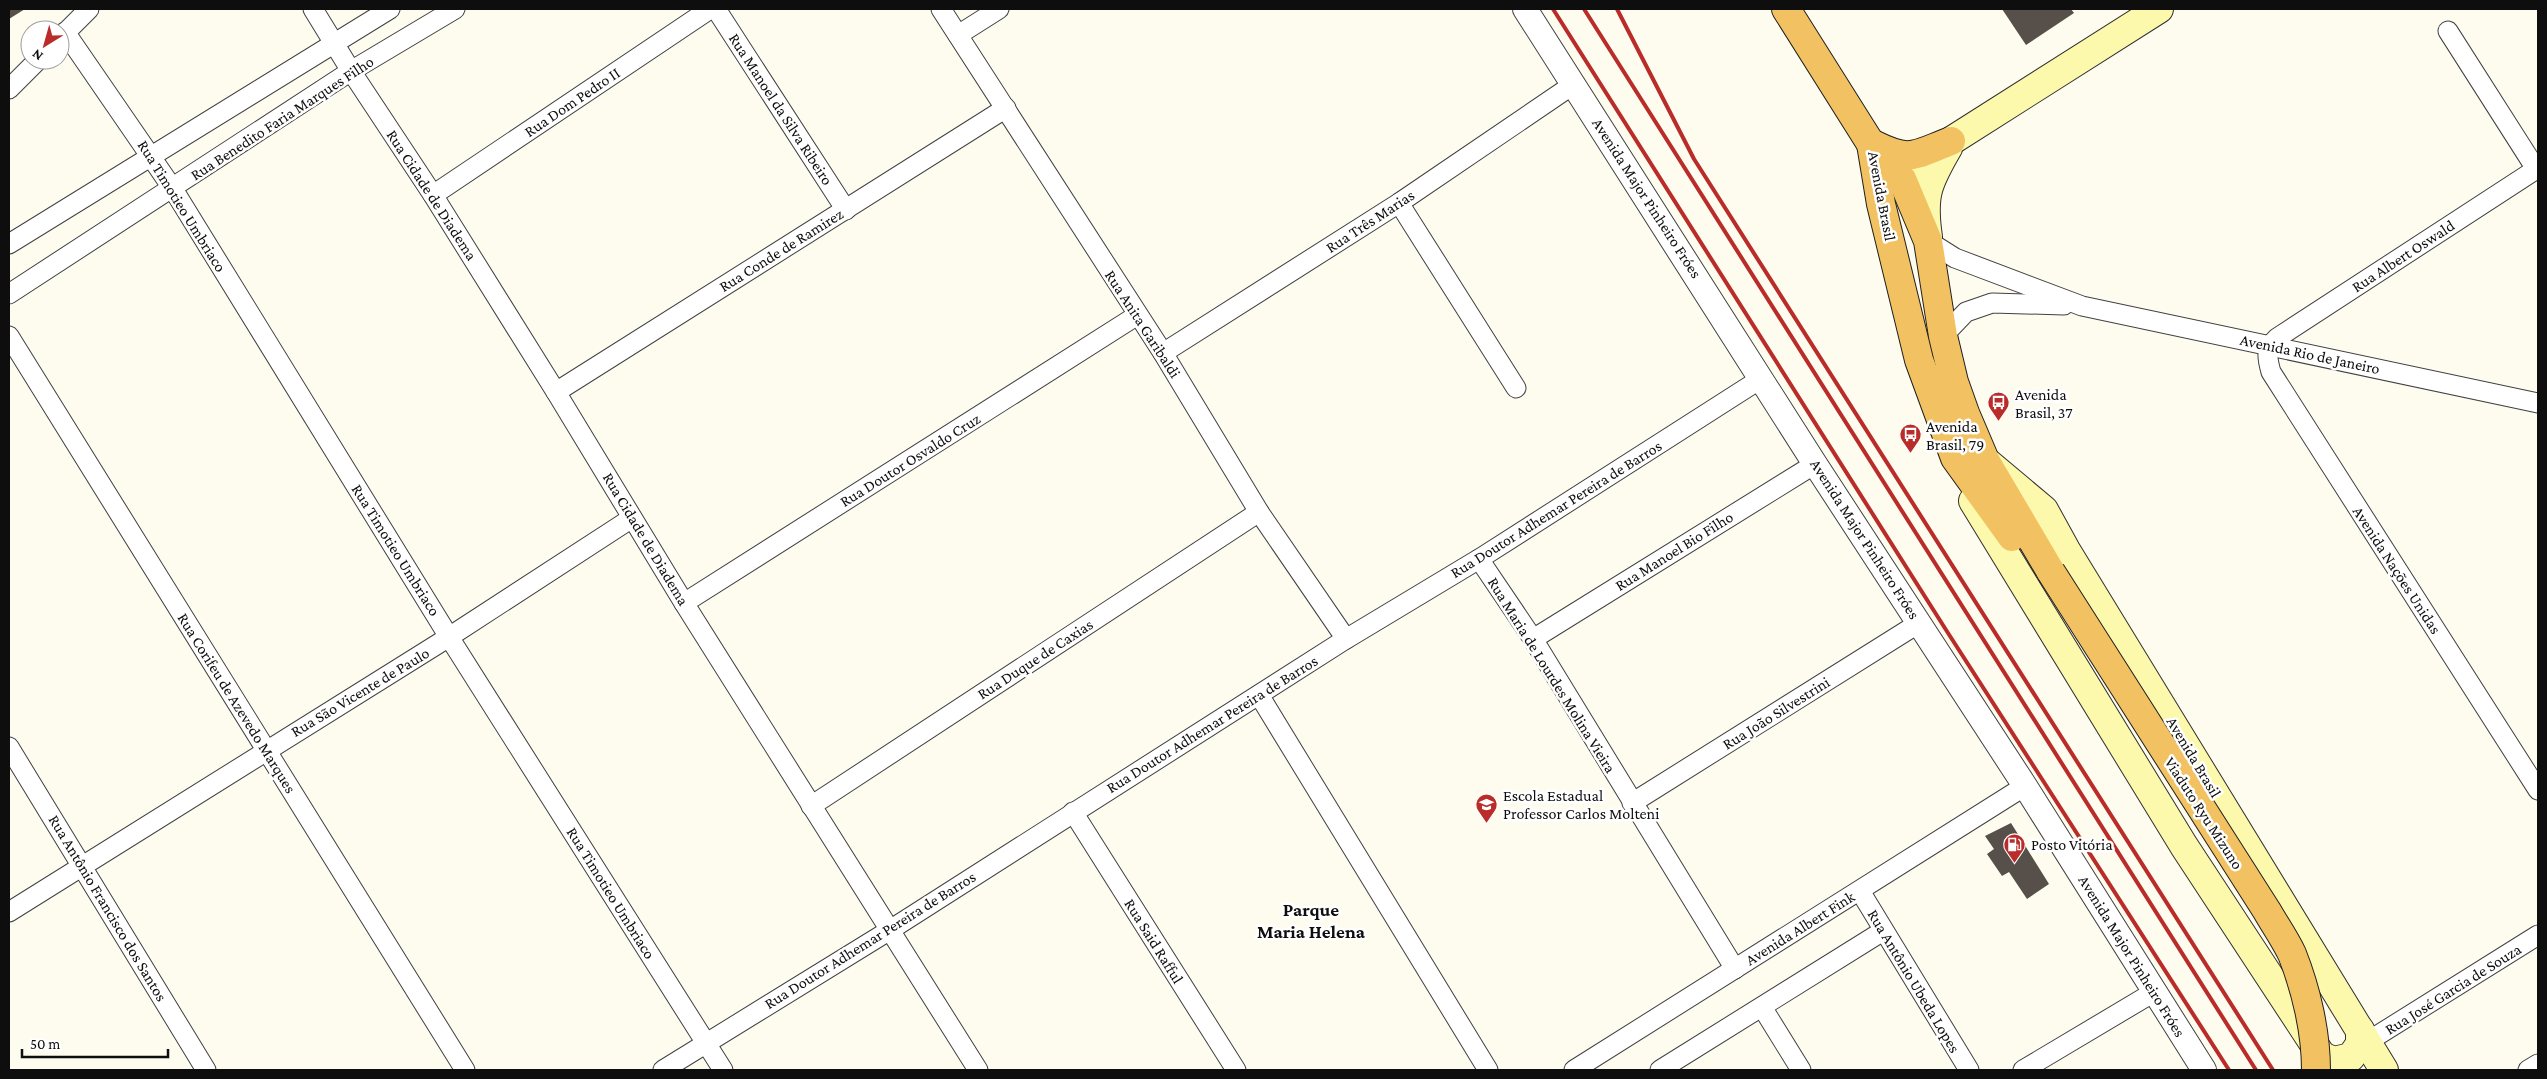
<svg xmlns="http://www.w3.org/2000/svg" width="2547" height="1079" viewBox="0 0 2547 1079" font-family="'Crimson Pro',serif">
<style>
.building{fill:#564f4a}
.lines{fill:none;stroke-linecap:round;stroke-linejoin:round}
.minor-casing{stroke:#414141;stroke-width:21}
.tertiary-casing{stroke:#414141;stroke-width:26}
.secondary-casing{stroke:#303030;stroke-width:30}
.trunk-casing{stroke:#1f1f1f;stroke-width:30}
.minor{stroke:#fff;stroke-width:19}
.tertiary{stroke:#fff;stroke-width:24}
.secondary{stroke:#fcf8ac;stroke-width:28}
.trunk{stroke:#f2c262;stroke-width:28}
.rail{stroke:#b92c2a;stroke-width:4}
.trunk-bridge-casing{stroke:#1f1f1f;stroke-width:30;stroke-linecap:butt}
.trunk-bridge{stroke:#f2c262;stroke-width:28}
.labels{text-anchor:middle;dominant-baseline:central;stroke-width:5;stroke-linejoin:round;paint-order:stroke}
.street-label{font-size:16px;fill:#0e0e0e;stroke:#fff}
.poi-label{font-size:16px;fill:#0e0e0e;stroke:#fff;text-anchor:start}
.quarter-label{font-size:19px;font-weight:bold;fill:#0e0e0e;stroke:#fff}
</style>
<rect width="100%" height="100%" fill="#fefcef"/>
<g class="building">
<path d="M9,9H25L9,19Z"/>
<path d="M2002,9H2071L2074,13L2026,45Z"/>
<path d="M2011,823L2049,884L2027,899L2009,872L2002,876L1987,854L1994,849L1985,836Z"/>
</g>
<g class="lines">
<defs>
<g id="minor">
<path d="M313,9L351,71L433,195L556,392L684,603L978,1070"/>
<path d="M716,9L846,210"/>
<path d="M941,9L1163,353L1259,512L1346,639"/>
<path d="M2448,31L2536,169"/>
<path d="M65,32L173,189L449,637L723,1070"/>
<path d="M958,35L999,9"/>
<path d="M60,38L89,9"/>
<path d="M9,89L38,60"/>
<path d="M2538,168L2277,338C2265,349 2267,358 2271,372L2538,790"/>
<path d="M433,195L710,9"/>
<path d="M1399,203L1516,388"/>
<path d="M1928,241L1955,258L2082,306L2538,403"/>
<path d="M9,244L390,9"/>
<path d="M9,294L351,71L455,9"/>
<path d="M9,336L465,1070"/>
<path d="M1943,336L1966,312L1992,303L2064,305"/>
<path d="M1163,353L1399,203L1574,84"/>
<path d="M556,392L1006,108"/>
<path d="M1479,559L1533,639L1735,969"/>
<path d="M684,603L1136,316"/>
<path d="M1533,639L1815,464"/>
<path d="M1259,695L1488,1070"/>
<path d="M9,747L206,1070"/>
<path d="M1632,803L1919,623"/>
<path d="M811,806L1259,512"/>
<path d="M1073,812L1236,1070"/>
<path d="M1860,891L1969,1070"/>
<path d="M9,912L449,637L632,518"/>
<path d="M1762,1007L1801,1070"/>
<path d="M2367,1042L2538,935"/>
<path d="M663,1070L890,930L1346,639L1479,559L1762,378"/>
<path d="M1574,1070L2025,786"/>
<path d="M1660,1070L1883,931"/>
<path d="M2023,1070L2154,992"/>
<path d="M2528,1070L2538,1064"/>
</g>
<path id="tertiary" d="M1525,9L1815,464L2025,786L2204,1070"/>
<g id="secondary">
<path d="M1902,179L1951,141L2159,9"/>
<path d="M1928,237C1922,196 1927,184 1948,148"/>
<path d="M1988,463L2044,510L2066,550L2384,1070"/>
<path d="M1973,501L2184,846L2331,1070"/>
<path d="M2322,1056L2334,1061L2351,1057L2360,1044V1030"/>
</g>
<g id="trunk">
<path d="M1786,9L1871,144L1902,179L1928,241L1943,336L1954,382L1965,413L1985,460L2051,572"/>
<path d="M1871,144L1881,204L1919,360L1955,458L2012,537"/>
<path d="M1873,144C1911,163 1914,155 1951,141"/>
</g>
</defs>
<use href="#minor" class="minor-casing"/>
<use href="#tertiary" class="tertiary-casing"/>
<use href="#secondary" class="secondary-casing"/>
<use href="#trunk" class="trunk-casing"/>
<use href="#minor" class="minor"/>
<use href="#tertiary" class="tertiary"/>
<use href="#secondary" class="secondary"/>
<use href="#trunk" class="trunk"/>
<g class="rail">
<path d="M1553,9L1948,633L2229,1070"/>
<path d="M1584,9L2256,1070"/>
<path d="M1617,9L1694,159L2273,1070"/>
</g>
<defs>
<path id="trunk-bridge" d="M2051,572L2267,911C2275,925 2285,939 2292,954C2306,989 2316,1032 2316,1070"/>
</defs>
<use href="#trunk-bridge" class="trunk-bridge-casing"/>
<use href="#trunk-bridge" class="trunk-bridge"/>
</g>
<defs>
<symbol id="bus-pin" viewBox="-11 -11 22 30"><path d="M0 17L-7.5 6A9.5 9.5 0 1 1 7.5 6Z" fill="#b92c2a" stroke="#fff"/><path d="M-5-6H5V4H4V6H2V4H-2V6H-4V4H-5ZM-3.5-4V0h7V-4ZM-3.5 1.2v1.5H-2V1.2ZM2 1.2v1.5H3.5V1.2Z" fill="#fff"/></symbol>
<symbol id="school-pin" viewBox="-11 -11 22 30"><path d="M0 17L-7.5 6A9.5 9.5 0 1 1 7.5 6Z" fill="#b92c2a" stroke="#fff"/><path d="M0-5L7-2L0 1L-7-2ZM-4 1L0 2.5L4 1V4Q0 6-4 4Z" fill="#fff"/></symbol>
<symbol id="fuel-pin" viewBox="-11 -11 22 30"><path d="M0 17L-7.5 6A9.5 9.5 0 1 1 7.5 6Z" fill="#b92c2a" stroke="#fff"/><path d="M-5.5-6h7V0h2V4h1.3V-2.5L3-4.5l.8-.8L6-3V5H2.5V1h-1V6h-7ZM-4.2-4.7v3.2H.2V-4.7Z" fill="#fff"/></symbol>
</defs>
<g fill-rule="evenodd">
<use href="#bus-pin" x="1986" y="390" width="25" height="34"/>
<use href="#bus-pin" x="1898" y="422" width="25" height="34"/>
<use href="#school-pin" x="1474" y="792" width="25" height="34"/>
<use href="#fuel-pin" x="2002" y="832" width="25" height="34"/>
</g>
<g class="labels">
<g class="street-label">
<text transform="translate(572 102) rotate(-34)">Rua Dom Pedro II</text>
<text transform="translate(781 109) rotate(57)">Rua Manoel da Silva Ribeiro</text>
<text transform="translate(282 118) rotate(-33)">Rua Benedito Faria Marques Filho</text>
<text transform="translate(432 195) rotate(57)">Rua Cidade de Diadema</text>
<text transform="translate(1882 196) rotate(79)">Avenida Brasil</text>
<text transform="translate(1647 198) rotate(57)">Avenida Major Pinheiro Fróes</text>
<text transform="translate(182 206) rotate(58)">Rua Timotieo Umbriaco</text>
<text transform="translate(1370 221) rotate(-33)">Rua Três Marias</text>
<text transform="translate(781 250) rotate(-32)">Rua Conde de Ramirez</text>
<text transform="translate(2403 256) rotate(-33)">Rua Albert Oswald</text>
<text transform="translate(1143 324) rotate(57)">Rua Anita Garibaldi</text>
<text transform="translate(2310 354) rotate(12)">Avenida Rio de Janeiro</text>
<text transform="translate(910 460) rotate(-32)">Rua Doutor Osvaldo Cruz</text>
<text transform="translate(1556 509) rotate(-32)">Rua Doutor Adhemar Pereira de Barros</text>
<text transform="translate(646 539) rotate(59)">Rua Cidade de Diadema</text>
<text transform="translate(1865 539) rotate(57)">Avenida Major Pinheiro Fróes</text>
<text transform="translate(396 550) rotate(58)">Rua Timotieo Umbriaco</text>
<text transform="translate(1674 551) rotate(-32)">Rua Manoel Bio Filho</text>
<text transform="translate(2397 570) rotate(57)">Avenida Nações Unidas</text>
<text transform="translate(1035 659) rotate(-33)">Rua Duque de Caxias</text>
<text transform="translate(1552 675) rotate(58)">Rua Maria de Lourdes Molina Vieira</text>
<text transform="translate(360 692) rotate(-31)">Rua São Vicente de Paulo</text>
<text transform="translate(237 703) rotate(58)">Rua Corifeu de Azevedo Marques</text>
<text transform="translate(1776 713) rotate(-32)">Rua João Silvestrini</text>
<text transform="translate(1212 724) rotate(-32)">Rua Doutor Adhemar Pereira de Barros</text>
<text transform="translate(2194 757) rotate(59)">Avenida Brasil</text>
<text transform="translate(2204 813) rotate(57)">Viaduto Ryu Mizuno</text>
<text transform="translate(611 893) rotate(58)">Rua Timotieo Umbriaco</text>
<text transform="translate(108 908) rotate(59)">Rua Antônio Francisco dos Santos</text>
<text transform="translate(1800 928) rotate(-32)">Avenida Albert Fink</text>
<text transform="translate(870 940) rotate(-32)">Rua Doutor Adhemar Pereira de Barros</text>
<text transform="translate(1154 941) rotate(58)">Rua Said Rafful</text>
<text transform="translate(2132 956) rotate(58)">Avenida Major Pinheiro Fróes</text>
<text transform="translate(1914 981) rotate(59)">Rua Antônio Ubeda Lopes</text>
<text transform="translate(2453 989) rotate(-32)">Rua José Garcia de Souza</text>
</g>
<g class="poi-label">
<text x="2015" y="394">Avenida<tspan x="2015" dy="18">Brasil, 37</tspan></text>
<text x="1926" y="426">Avenida<tspan x="1926" dy="18">Brasil, 79</tspan></text>
<text x="1503" y="795">Escola Estadual<tspan x="1503" dy="18">Professor Carlos Molteni</tspan></text>
<text x="2031" y="844">Posto Vitória</text>
</g>
<g class="quarter-label">
<text x="1311" y="909">Parque<tspan x="1311" dy="22">Maria Helena</tspan></text>
</g>
</g>
<rect width="2547" height="1079" fill="none" stroke="#0e0e0e" stroke-width="20"/>
<g transform="translate(45 45) rotate(217)"><circle r="24" fill="#ffffff" stroke="#9f9f9f"/>
<path d="M0-4L9 19L0 12L-9 19Z" fill="#b92c2a"/>
<text y="-8" font-size="14" font-weight="bold" text-anchor="middle" fill="#0e0e0e">N</text>
</g>
<path d="M22 1049v8h146v-8" fill="none" stroke="#0e0e0e" stroke-width="2.5"/>
<text x="30" y="1049" font-size="15" fill="#0e0e0e" stroke="#ffffff" stroke-width="4" paint-order="stroke">50 m</text>
</svg>
